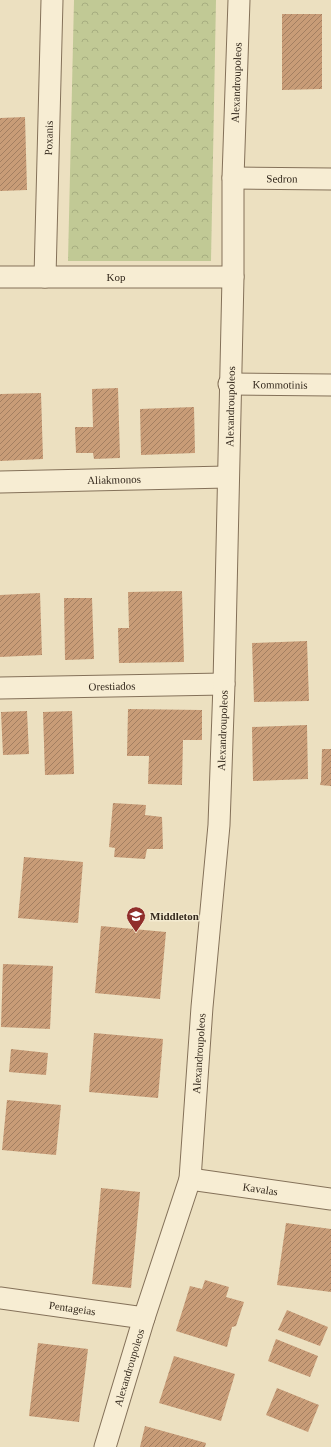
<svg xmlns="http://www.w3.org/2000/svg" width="331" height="1447" viewBox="0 0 331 1447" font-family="'Times New Roman',serif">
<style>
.forest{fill:url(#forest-crowns)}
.building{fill:url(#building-hatch)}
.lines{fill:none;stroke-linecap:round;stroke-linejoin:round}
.minor-casing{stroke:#847159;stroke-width:23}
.minor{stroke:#f7edd3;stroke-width:21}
.labels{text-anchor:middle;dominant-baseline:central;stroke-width:3;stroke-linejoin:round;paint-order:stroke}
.street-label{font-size:11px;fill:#34291d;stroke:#f3eacf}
.poi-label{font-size:11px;font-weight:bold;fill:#34291d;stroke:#f3eacf;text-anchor:start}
</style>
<defs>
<pattern id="forest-crowns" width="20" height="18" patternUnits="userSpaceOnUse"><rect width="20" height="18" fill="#c1c995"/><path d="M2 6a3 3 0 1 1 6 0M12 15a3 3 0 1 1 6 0" fill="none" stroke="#a6ad80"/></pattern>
<pattern id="building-hatch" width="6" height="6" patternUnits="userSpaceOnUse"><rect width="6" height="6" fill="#c89c77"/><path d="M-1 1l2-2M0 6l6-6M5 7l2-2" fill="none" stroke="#a37f61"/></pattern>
</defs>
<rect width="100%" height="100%" fill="#ece0c0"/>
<path class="forest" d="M74,0H216L211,261H68Z"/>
<g class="building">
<path d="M282,14H322V89L282,90Z"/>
<path d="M25,117L27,190L0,191V118Z"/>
<path d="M118,388L120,458L94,459L93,453H76L75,427H93L92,389Z"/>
<path d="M41,393L43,459L0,461V394Z"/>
<path d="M194,407L195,453L141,455L140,409Z"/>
<path d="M182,591L184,662L119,663L118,628H129L128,592Z"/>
<path d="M40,593L42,655L0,657V595Z"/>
<path d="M64,598H92L94,659L65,660Z"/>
<path d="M307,641L309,701L254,702L252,643Z"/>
<path d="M128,709L202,710V740H183L182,785L148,784L149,756H127Z"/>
<path d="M27,711L29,754L3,755L1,712Z"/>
<path d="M72,711L74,774L45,775L43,712Z"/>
<path d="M307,725L308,779L253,781L252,727Z"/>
<path d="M322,749H331V786L320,785L321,781Z"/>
<path d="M113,803L146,805L145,815L162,817L163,849H147L145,859L114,857L115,848L109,847Z"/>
<path d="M24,857L83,862L78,923L18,918Z"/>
<path d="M101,926L166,932L160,999L95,993Z"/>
<path d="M3,964L53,966L50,1029L1,1027Z"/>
<path d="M94,1033L163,1039L158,1098L89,1092Z"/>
<path d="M11,1049L48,1053L46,1075L9,1072Z"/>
<path d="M7,1100L61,1105L56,1155L2,1150Z"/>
<path d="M101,1188L140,1192L131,1288L92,1284Z"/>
<path d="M286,1223L331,1229V1292L277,1285Z"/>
<path d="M205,1280L229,1287L226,1297L244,1302L236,1326L232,1327L227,1347L176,1331L190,1286L202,1289Z"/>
<path d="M287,1310L328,1327L320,1346L278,1330Z"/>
<path d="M276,1339L318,1356L310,1377L268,1361Z"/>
<path d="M38,1343L88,1349L79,1422L29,1416Z"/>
<path d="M174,1356L235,1374L221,1421L159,1403Z"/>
<path d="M277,1388L319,1405L308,1432L266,1415Z"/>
<path d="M145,1426L206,1443L205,1447H140Z"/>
</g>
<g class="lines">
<defs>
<g id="minor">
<path id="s1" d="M233,178L331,179"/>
<path id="s2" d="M0,277H233"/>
<path id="s3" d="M45,277L52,0"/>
<path id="s4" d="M229,384L331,385"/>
<path id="s5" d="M0,482L227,477"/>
<path id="s6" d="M0,688L224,684"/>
<path id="s7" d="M190,1179L331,1199"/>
<path id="s8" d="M0,1298L144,1318"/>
<path id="s9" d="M105,1447L144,1318L190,1179L202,1007L219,825L224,684L233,277V178L239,0"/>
</g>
</defs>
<use href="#minor" class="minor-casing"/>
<use href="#minor" class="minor"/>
</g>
<defs>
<symbol id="school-pin" viewBox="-11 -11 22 30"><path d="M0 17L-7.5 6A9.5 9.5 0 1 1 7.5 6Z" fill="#902e2b" stroke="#f3eacf"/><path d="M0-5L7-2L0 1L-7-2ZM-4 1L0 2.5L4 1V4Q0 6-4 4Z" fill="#fff"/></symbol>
</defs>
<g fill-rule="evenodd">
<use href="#school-pin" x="125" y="905" width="22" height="30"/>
</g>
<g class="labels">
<g class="street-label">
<text stroke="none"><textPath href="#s9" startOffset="1379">Alexandroupoleos</textPath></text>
<text stroke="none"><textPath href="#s3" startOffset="139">Poxanis</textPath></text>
<text stroke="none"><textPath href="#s1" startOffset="49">Sedron</textPath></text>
<text stroke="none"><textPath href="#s2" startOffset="116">Kop</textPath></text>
<text stroke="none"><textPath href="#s4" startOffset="51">Kommotinis</textPath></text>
<text stroke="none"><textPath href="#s9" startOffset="1055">Alexandroupoleos</textPath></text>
<text stroke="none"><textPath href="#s5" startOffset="114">Aliakmonos</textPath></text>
<text stroke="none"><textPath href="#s6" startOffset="112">Orestiados</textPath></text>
<text stroke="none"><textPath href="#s9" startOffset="731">Alexandroupoleos</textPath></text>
<text stroke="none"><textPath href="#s9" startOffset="407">Alexandroupoleos</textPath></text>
<text stroke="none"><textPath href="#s7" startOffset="71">Kavalas</textPath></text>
<text stroke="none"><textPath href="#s8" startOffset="73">Pentageias</textPath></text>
<text stroke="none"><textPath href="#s9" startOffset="83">Alexandroupoleos</textPath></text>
</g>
<g class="poi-label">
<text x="150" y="916">Middleton</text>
</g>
</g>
</svg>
